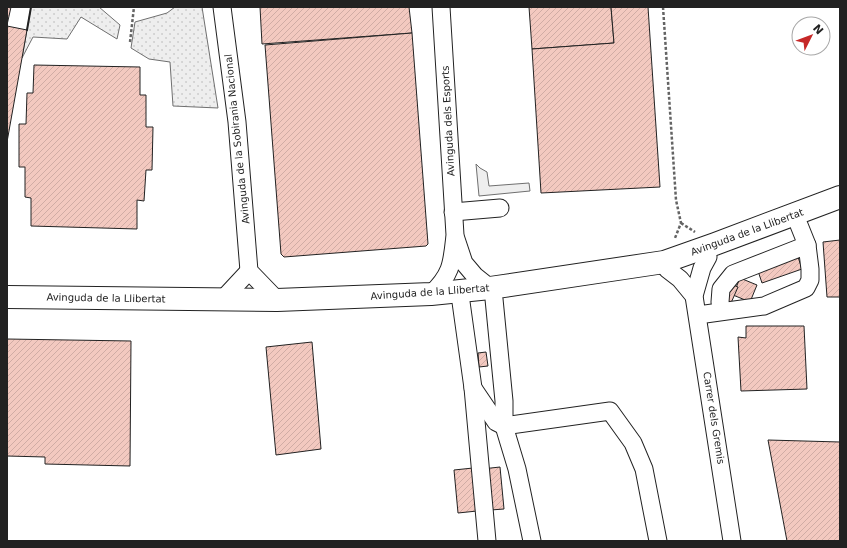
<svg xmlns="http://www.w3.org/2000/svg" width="847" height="548" viewBox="0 0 847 548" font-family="'DejaVu Sans',sans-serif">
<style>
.grass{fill:url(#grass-dots);stroke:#6f6f6f}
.garden{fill:#eee;stroke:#6f6f6f}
.building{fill:url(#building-hatch);stroke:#222}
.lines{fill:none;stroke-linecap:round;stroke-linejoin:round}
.minor-casing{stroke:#222;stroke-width:19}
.major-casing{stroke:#222;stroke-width:24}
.path{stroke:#646464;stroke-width:2.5;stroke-dasharray:3 2;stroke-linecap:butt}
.minor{stroke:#fff;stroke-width:17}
.major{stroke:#fff;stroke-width:22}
.wall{stroke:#222;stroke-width:2}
.labels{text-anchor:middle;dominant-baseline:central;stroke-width:3;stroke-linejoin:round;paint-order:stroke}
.street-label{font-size:10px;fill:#222;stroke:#fff}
</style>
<defs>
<pattern id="grass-dots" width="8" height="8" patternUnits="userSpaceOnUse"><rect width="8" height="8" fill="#eee"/><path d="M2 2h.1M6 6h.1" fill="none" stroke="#ccc" stroke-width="1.8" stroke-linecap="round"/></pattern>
<pattern id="building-hatch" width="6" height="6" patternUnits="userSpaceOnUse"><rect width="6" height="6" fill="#f3c9c0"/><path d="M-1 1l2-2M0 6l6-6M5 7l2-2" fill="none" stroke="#d0aca5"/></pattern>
</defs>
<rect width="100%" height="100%" fill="#fff"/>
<g class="grass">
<path d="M31,7H99L120,25L117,39L81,17L67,39L33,37L22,58Z"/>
<path d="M175,7H202L218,108L173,106L170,62L149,59L131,48L135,22L167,13Z"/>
</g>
<path class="garden" d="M476,164L480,168L487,172L489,186L529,183L530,191L479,196Z"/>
<g class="building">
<path d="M7,7H11L7,25Z"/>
<path d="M260,7H409L412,33L262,44Z"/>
<path d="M529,7H611L614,43L532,49Z"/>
<path d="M611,7H648L660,187L541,193L532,49L614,43Z"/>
<path d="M7,26L27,30L7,142Z"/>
<path d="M412,33L428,244L426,246L284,257L281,254L265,45Z"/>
<path d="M34,65L140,67V95H146V127H153L152,170H146L144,201L137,200V229L31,226V198L25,197V167H19V124H26L27,93H33Z"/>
<path d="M840,240V297H827L823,242Z"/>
<path d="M798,257L802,269L762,283L758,271Z"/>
<path d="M740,278L757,285L750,302L733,295Z"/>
<path d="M721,280L738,287L731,303L714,295Z"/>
<path d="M746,326H804L807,389L741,391L738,337L746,338Z"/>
<path d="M7,339L131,341L130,466L45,464V457L7,456Z"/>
<path d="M312,342L321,449L276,455L266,347Z"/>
<path d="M486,352L488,366L479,367L478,353Z"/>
<path d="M768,440L840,442V541H787Z"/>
<path d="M500,467L504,509L477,511L473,470Z"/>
<path d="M473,468L477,511L458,513L454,470Z"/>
</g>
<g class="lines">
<defs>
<g id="minor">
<path d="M222,7L237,122L249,271L277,300"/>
<path d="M453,212L500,208"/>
<path d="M456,239L464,263L475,276L490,288"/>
<path d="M708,257L702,268L694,296L732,541"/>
<path d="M667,269L680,279L694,296"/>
<path d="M431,294C452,274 452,263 455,235L441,7"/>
<path d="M494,299L504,401V426L517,469L532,541"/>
<path d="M222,300L249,271"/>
<path d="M461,302L473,388L487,541"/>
<path d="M722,311L720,302L721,289L733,274L807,245"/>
<path d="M698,315L764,306L806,288L810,280V269L807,245L799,225"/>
<path d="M473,388L496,422L504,426L610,411L633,443L644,469L658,541"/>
</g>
<path id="major" d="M7,297L277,300L431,294L490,288L664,262L715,244L840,197"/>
</defs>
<use href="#minor" class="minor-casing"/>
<use href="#major" class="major-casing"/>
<g class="path">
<path d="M663,7L676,200L681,223L675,238"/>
<path d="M130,42L134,7"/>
<path d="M681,223L695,232"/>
</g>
<use href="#minor" class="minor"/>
<use href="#major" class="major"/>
<path class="wall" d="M27,30L31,7"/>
</g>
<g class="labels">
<g class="street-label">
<text transform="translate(448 121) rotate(-93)">Avinguda dels Esports</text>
<text transform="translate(237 139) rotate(-96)">Avinguda de la Sobirania Nacional</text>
<text transform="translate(747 232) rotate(-20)">Avinguda de la Llibertat</text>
<text transform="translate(430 292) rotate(-4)">Avinguda de la Llibertat</text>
<text transform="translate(106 298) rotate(1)">Avinguda de la Llibertat</text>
<text transform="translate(714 418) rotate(81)">Carrer dels Gremis</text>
</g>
</g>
<rect width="847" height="548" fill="none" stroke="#222222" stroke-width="16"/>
<g transform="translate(811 36) rotate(48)"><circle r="19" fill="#ffffff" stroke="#a7a7a7"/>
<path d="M0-3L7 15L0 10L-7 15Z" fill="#c62828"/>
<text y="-6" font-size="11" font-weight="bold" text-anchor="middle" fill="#222222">N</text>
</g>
</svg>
